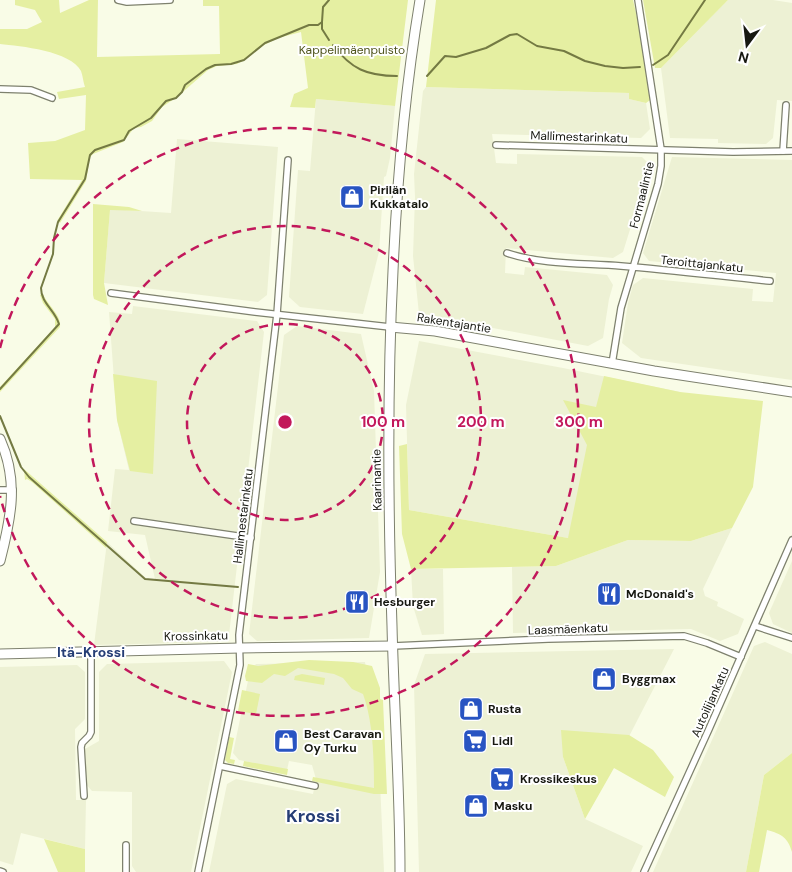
<svg xmlns="http://www.w3.org/2000/svg" width="792" height="872" viewBox="0 0 792 872" font-family="'DM Sans',sans-serif">
<style>
.built{fill:#edf1d4}
.green{fill:#e5efa2}
.lines{fill:none;stroke-linecap:round;stroke-linejoin:round}
.stream{stroke:#747a43;stroke-width:2}
.street-casing{stroke:#7e816e;stroke-width:8}
.secondary-casing{stroke:#7e816e;stroke-width:11}
.street{stroke:#fff;stroke-width:5.5}
.secondary{stroke:#fff;stroke-width:9}
.ring{fill:none;stroke:#c2185b;stroke-width:2.5;stroke-dasharray:9 6}
.labels{text-anchor:middle;dominant-baseline:central;stroke-width:4;stroke-linejoin:round;paint-order:stroke}
.park-label{font-size:12px;fill:#4f541c;stroke:#fff}
.street-label{font-size:12px;fill:#171811;stroke:#fff}
.poi-label{font-size:12px;font-weight:bold;fill:#171811;stroke:#fff;text-anchor:start}
.neighbourhood-label{font-size:14px;font-weight:bold;fill:#253d75;stroke:#fff}
.district-label{font-size:18px;font-weight:bold;fill:#253d75;stroke:#fff}
.centre{fill:#c2185b;stroke:#fff;stroke-width:2.5}
.ring-label{font-size:15px;text-anchor:middle;font-weight:bold;fill:#c2185b;stroke:#fff;stroke-width:4;stroke-linejoin:round;paint-order:stroke}
</style>
<rect width="100%" height="100%" fill="#f9fce7"/>
<g class="built">
<path d="M728,0H773L792,3V101L777,100L773,138L766,144L718,143V139L670,138L661,68Z"/>
<path d="M426,87L630,93L629,99L646,103L650,129L641,138L492,134L496,163L517,164V154L642,157L650,165L623,252L613,258L506,248L505,273L524,275L525,267L607,275L613,285L609,299L603,338L588,346L419,314L413,256L415,197L414,174L423,91Z"/>
<path d="M316,99L395,106L390,158L386,176L384,177L379,252L363,314L300,307L289,297L298,170L310,171Z"/>
<path d="M177,139L278,147L267,295L258,302L104,283L110,209L171,213Z"/>
<path d="M672,157L792,160V380L641,358L622,343L628,303L633,285L643,278L753,289L752,301L773,302L776,273L649,261L643,253Z"/>
<path d="M133,306L257,321L264,332L229,635L218,642L94,645L107,542L147,579H155L145,535L108,531L115,469L129,470L117,420L109,312L132,314Z"/>
<path d="M297,326L361,334L374,391L380,572L369,638L257,641L249,634L284,335Z"/>
<path d="M419,341L563,368L680,392L568,538L409,510L406,405Z"/>
<path d="M732,528L703,589L705,596L718,602L717,606L744,619L738,634L720,641L691,629L513,633L512,567L556,566L628,540L691,541Z"/>
<path d="M792,561V633L773,624L769,613Z"/>
<path d="M411,569H443L444,634L422,635L413,606Z"/>
<path d="M765,642L792,654V753L764,775L746,872H653L754,646Z"/>
<path d="M674,649L621,752L563,757L585,819L643,846L631,872H419L414,685L425,654Z"/>
<path d="M224,661L232,672L191,872H136L132,866V792L92,791L86,784L85,749L99,741V672L107,664Z"/>
<path d="M365,662L378,737L384,872H209L227,784L236,779L313,794L316,779L312,765L289,761L287,770L239,760L233,753L250,671L256,664Z"/>
<path d="M77,665L85,672V719L75,729L76,800H86L85,849L21,833L13,865L0,861V667Z"/>
</g>
<g class="green">
<path d="M15,0H59L60,13L89,0H98L97,57L220,54L219,6H203V0H408L395,106L316,99L315,108L290,107L294,94L308,88L301,32L278,38L264,45L246,59L237,64L217,66L208,70L177,97L162,107L152,121L141,127L134,128L123,142L93,154L90,157L86,181L60,223L57,221L82,180L30,179L28,143L55,141L85,130L86,95L59,99L57,92L85,87C83,82 83,76 81,71C71,51 20,46 0,44V29H27L42,22L35,10L15,5Z"/>
<path d="M436,0H633L649,70L653,98L646,103L629,99V93L426,87Z"/>
<path d="M643,0H728L661,68H655Z"/>
<path d="M93,204L129,207L142,211L110,210L104,283L108,305L94,299L93,295Z"/>
<path d="M43,294C47,305 62,315 60,327L0,392V387L55,327V319L43,303L40,295Z"/>
<path d="M113,374L157,381L153,474L130,471L117,420Z"/>
<path d="M604,376L680,392L763,401L753,487L732,528L691,541L628,540L556,566L411,569L402,534L399,446L407,444L409,510L568,538L587,445L563,400L596,407Z"/>
<path d="M24,469L107,542L106,548L32,482L27,479L25,480Z"/>
<path d="M309,660L353,662L372,666L380,688V699L383,700L387,794H374L312,781L313,777L374,788C374,759 373,721 363,694L352,689L343,678L334,674L298,668L285,676L274,674L262,683L246,681L245,676L248,664L258,666Z"/>
<path d="M302,674L325,678L324,685L294,680L295,676Z"/>
<path d="M242,690L260,694L256,714L238,711Z"/>
<path d="M561,730L629,735L653,750L674,777L665,797L614,768L585,819L563,757Z"/>
<path d="M229,737L234,738L230,759L235,760L234,764L228,763L225,760Z"/>
<path d="M792,753V852C788,838 782,834 767,830L759,872H746L764,775Z"/>
<path d="M244,761L288,769L287,775L243,766Z"/>
<path d="M44,839L85,849V872H58Z"/>
</g>
<g class="lines">
<g class="stream">
<path d="M322,22V29L329,40"/>
<path d="M333,45C351,69 367,76 397,76"/>
<path d="M653,65L668,55L705,0"/>
<path d="M427,76L445,56L456,57L486,48L510,35L517,34L537,46L564,51L585,61L605,66L623,68L640,67"/>
<path d="M0,389L59,324C55,310 41,303 41,288L53,254L54,238L58,222L85,179L90,155L95,150L124,140L129,131L151,118L166,101L176,98L182,92L185,85L206,69L215,65L231,64L244,60L265,43L309,25H318L322,22L323,7L329,0"/>
<path d="M0,416L21,467L29,477L145,579L238,587"/>
</g>
<defs>
<g id="street">
<path d="M118,0L127,2L170,0"/>
<path d="M0,89L31,90L52,98"/>
<path d="M496,145L733,152L792,151"/>
<path d="M783,151L786,105"/>
<path d="M507,253C543,265 584,263 621,266C671,270 720,276 770,281"/>
<path d="M111,293L255,312L390,327"/>
<path d="M612,364L621,308L658,184L661,166V149L638,0"/>
<path d="M0,490H13"/>
<path d="M134,521L251,538"/>
<path d="M755,626L792,638"/>
<path d="M393,646L548,639L684,636L707,643L741,657"/>
<path d="M220,766L315,786"/>
<path d="M84,796L81,747L82,743L89,736L91,732V652"/>
<path d="M0,871L3,872"/>
<path d="M126,872V845"/>
<path d="M198,872L240,665L239,635L277,314L288,160"/>
<path d="M644,872L709,729L792,540"/>
</g>
<g id="secondary">
<path d="M390,327L435,331L654,371L792,392"/>
<path d="M0,439C19,481 11,518 0,561"/>
<path d="M0,654L240,648L393,646"/>
<path d="M400,872C400,790 394,708 392,626C388,508 387,389 393,271C397,180 405,90 420,0"/>
</g>
</defs>
<use href="#street" class="street-casing"/>
<use href="#secondary" class="secondary-casing"/>
<use href="#street" class="street"/>
<use href="#secondary" class="secondary"/>
</g>
<g class="ring">
<circle cx="285" cy="422" r="98"/>
<circle cx="285" cy="422" r="196"/>
<path d="M0 348A294 294 0 1 1 0 496"/>
</g>
<defs>
<symbol id="shop-square" viewBox="-11 -11 22 22"><rect x="-9" y="-9" width="18" height="18" rx="4" fill="#2854c2" stroke="#fff"/><path d="M-5-2.5h2.3a2.7 3.5 0 0 1 5.4 0H5L5.5 6h-11ZM-1.5-2.5h3a1.5 2.3 0 0 0-3 0Z" fill="#fff"/></symbol>
<symbol id="restaurant-square" viewBox="-11 -11 22 22"><rect x="-9" y="-9" width="18" height="18" rx="4" fill="#2854c2" stroke="#fff"/><path d="M-5-6h1v4h1v-4h1v4h1v-4h1v5L-1.5 .5V6h-2V.5L-5-1ZM5-6V6H3V1.5H1.5Q1.5-4 5-6Z" fill="#fff"/></symbol>
<symbol id="supermarket-square" viewBox="-11 -11 22 22"><rect x="-9" y="-9" width="18" height="18" rx="4" fill="#2854c2" stroke="#fff"/><path d="M-6-5.5h2.5l.6 2H6L4.5 2H-2.5L-4.4-4H-6ZM-1.5 3.2a1.3 1.3 0 1 0 .1 0ZM3 3.2a1.3 1.3 0 1 0 .1 0Z" fill="#fff"/></symbol>
</defs>
<g fill-rule="evenodd">
<use href="#shop-square" x="338" y="183" width="28" height="28"/>
<use href="#restaurant-square" x="595" y="580" width="28" height="28"/>
<use href="#restaurant-square" x="343" y="588" width="28" height="28"/>
<use href="#shop-square" x="590" y="665" width="28" height="28"/>
<use href="#shop-square" x="457" y="695" width="28" height="28"/>
<use href="#shop-square" x="272" y="727" width="28" height="28"/>
<use href="#supermarket-square" x="461" y="727" width="28" height="28"/>
<use href="#supermarket-square" x="488" y="765" width="28" height="28"/>
<use href="#shop-square" x="462" y="792" width="28" height="28"/>
</g>
<g class="labels">
<g class="park-label">
<text x="352" y="50">Kappelimäenpuisto</text>
</g>
<g class="street-label">
<text transform="translate(579 137) rotate(2)">Mallimestarinkatu</text>
<text transform="translate(642 195) rotate(-76)">Formaalintie</text>
<text transform="translate(702 264) rotate(6)">Teroittajankatu</text>
<text transform="translate(454 323) rotate(9)">Rakentajantie</text>
<text transform="translate(377 480) rotate(-91)">Kaarinantie</text>
<text transform="translate(243 516) rotate(-83)">Hallimestarinkatu</text>
<text transform="translate(568 629) rotate(-2)">Laasmäenkatu</text>
<text transform="translate(196 636) rotate(-1)">Krossinkatu</text>
<text transform="translate(710 702) rotate(-66)">Autoilijankatu</text>
</g>
<g class="poi-label">
<text x="370" y="190">Pirilän<tspan x="370" dy="14">Kukkatalo</tspan></text>
<text x="626" y="594">McDonald's</text>
<text x="374" y="602">Hesburger</text>
<text x="622" y="679">Byggmax</text>
<text x="488" y="709">Rusta</text>
<text x="304" y="734">Best Caravan<tspan x="304" dy="14">Oy Turku</tspan></text>
<text x="492" y="741">Lidl</text>
<text x="520" y="779">Krossikeskus</text>
<text x="494" y="806">Masku</text>
</g>
<g class="neighbourhood-label">
<text x="91" y="652">Itä-Krossi</text>
</g>
<g class="district-label">
<text x="313" y="816">Krossi</text>
</g>
</g>
<circle cx="285" cy="422" r="8" class="centre"/>
<g class="ring-label">
<text x="383" y="427">100 m</text>
<text x="481" y="427">200 m</text>
<text x="579" y="427">300 m</text>
</g>
<g transform="translate(747 45) rotate(195)" stroke="#ffffff" stroke-width="4" paint-order="stroke">
<path d="M0-4L9 19L0 12L-9 19Z" fill="#171811"/>
<text y="-8" font-size="14" font-weight="bold" text-anchor="middle" fill="#171811">N</text>
</g>
</svg>
